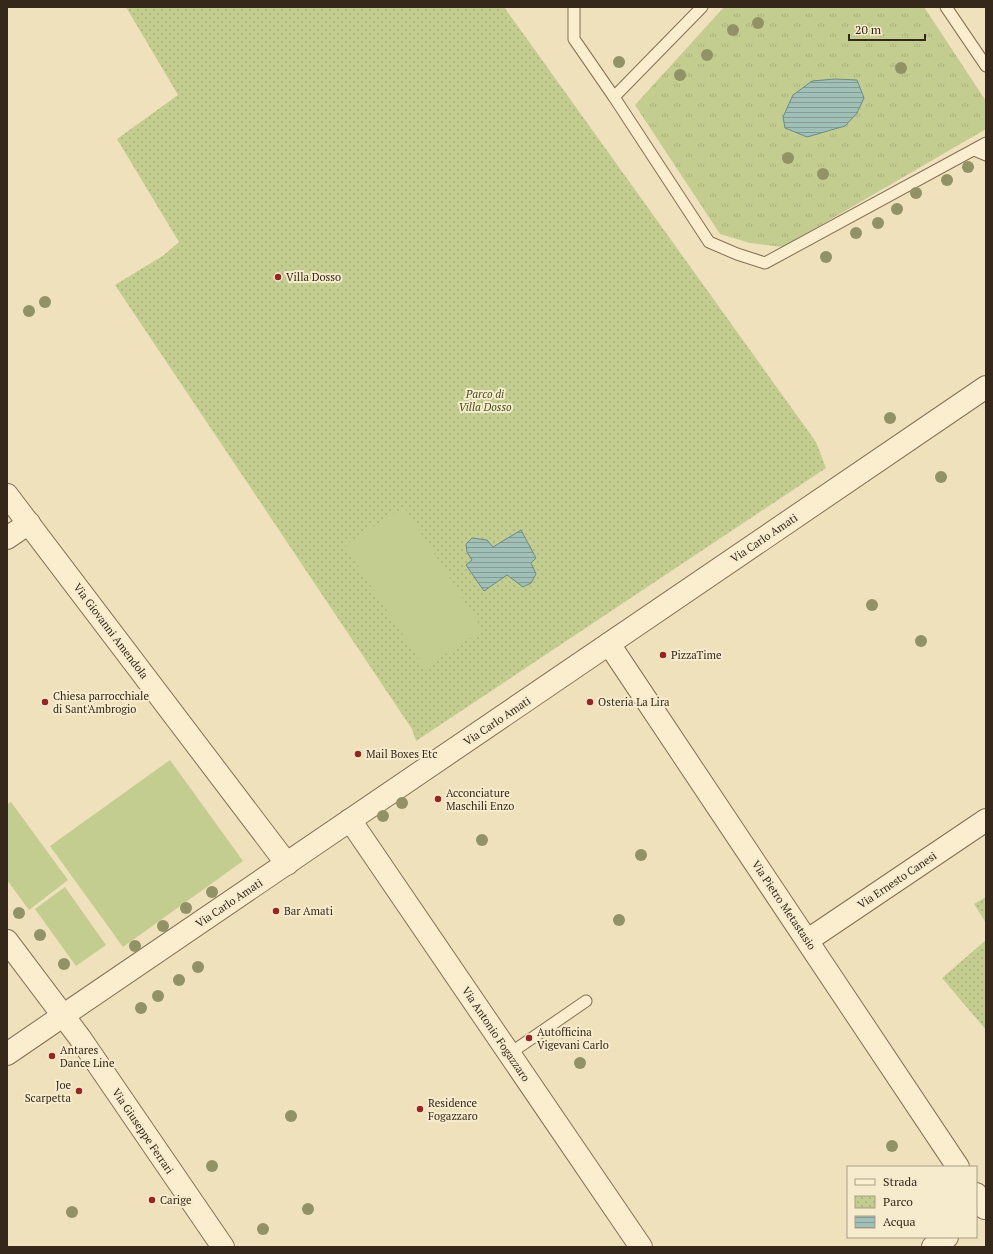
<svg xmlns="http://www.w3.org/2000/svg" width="993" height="1254" viewBox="0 0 993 1254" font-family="'PT Serif',serif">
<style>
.grass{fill:url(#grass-tufts)}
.park{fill:url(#park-dots)}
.pitch{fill:#c4cd90}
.water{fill:url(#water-rules);stroke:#688d84}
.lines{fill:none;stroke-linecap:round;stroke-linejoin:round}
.service-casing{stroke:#867055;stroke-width:13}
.minor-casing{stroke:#867055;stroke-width:24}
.tertiary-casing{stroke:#867055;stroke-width:24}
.service{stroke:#faeecf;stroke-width:11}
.minor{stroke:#faeecf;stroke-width:22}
.tertiary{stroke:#faeecf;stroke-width:22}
.tree{fill:#929267}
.poi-dot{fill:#972524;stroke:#f6ebcc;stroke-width:1.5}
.labels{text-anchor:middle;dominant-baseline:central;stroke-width:4;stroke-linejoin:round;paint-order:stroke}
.poi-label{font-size:11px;fill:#35281b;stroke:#f6ebcc;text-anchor:start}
.park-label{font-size:11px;font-style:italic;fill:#455221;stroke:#f6ebcc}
.street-label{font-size:11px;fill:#35281b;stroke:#f6ebcc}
</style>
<defs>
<pattern id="grass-tufts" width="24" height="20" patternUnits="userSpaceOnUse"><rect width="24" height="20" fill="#c4cd90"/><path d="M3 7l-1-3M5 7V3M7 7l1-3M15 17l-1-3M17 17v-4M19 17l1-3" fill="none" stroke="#a9b07c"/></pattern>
<pattern id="park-dots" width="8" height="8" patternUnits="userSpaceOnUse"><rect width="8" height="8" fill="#c4cd90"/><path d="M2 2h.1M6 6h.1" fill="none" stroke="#a9b07c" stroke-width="1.8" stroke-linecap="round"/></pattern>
<pattern id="water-rules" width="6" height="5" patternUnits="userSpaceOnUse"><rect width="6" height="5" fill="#a0c0b7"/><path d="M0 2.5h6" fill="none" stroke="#839c94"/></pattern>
</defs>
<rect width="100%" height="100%" fill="#efe1bc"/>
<path class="grass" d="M724,7H924L986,101V129L783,247L750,243L720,234L635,105Z"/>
<g class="park">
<path d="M126,7H504L816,442L826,468L416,741L412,729L115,285L164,255L179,242L117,139L178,95Z"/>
<path d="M986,897V923L974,904Z"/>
<path d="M986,940V1030L942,978Z"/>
</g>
<g class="pitch">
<path d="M404,507L483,630L424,668L345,545Z"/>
<path d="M170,760L243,861L123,947L50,846Z"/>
<path d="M11,802L68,880L29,910L7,880V804Z"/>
<path d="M65,887L106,945L76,966L35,909Z"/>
</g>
<g class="water">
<path d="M835,79L857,80L864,98L857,113L845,126L807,137L785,128L783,117L793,95L812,81Z"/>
<path d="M521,530L536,558L531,563L536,574L531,583L523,587L507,575L484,591L466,565L472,560L467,552L466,544L472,538L487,540L493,547Z"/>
</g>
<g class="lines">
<defs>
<g id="service">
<path d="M574,7V39L614,97L709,242L737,254L765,263L986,143"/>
<path d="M946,7L986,66"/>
<path d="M614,97L702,7"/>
<path d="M974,150L986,155"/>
<path d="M509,1054L586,1001"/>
</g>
<g id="minor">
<path d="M7,495L287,864"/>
<path d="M7,538L29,523"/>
<path d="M609,644L958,1167"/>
<path d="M350,820L641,1247"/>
<path d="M808,940L986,820"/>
<path d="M7,1054L64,1015"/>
<path d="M976,1194L985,1208"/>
<path d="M933,1247L947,1237"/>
</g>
<g id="tertiary">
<path d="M7,941L80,1038L223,1247"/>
<path d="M64,1015L986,387"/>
</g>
</defs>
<use href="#service" class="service-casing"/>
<use href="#minor" class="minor-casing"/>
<use href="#tertiary" class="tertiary-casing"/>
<use href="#service" class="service"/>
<use href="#minor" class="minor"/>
<use href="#tertiary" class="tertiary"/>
</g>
<g class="tree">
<circle cx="758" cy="23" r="6"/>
<circle cx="733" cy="30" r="6"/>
<circle cx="707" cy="55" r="6"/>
<circle cx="619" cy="62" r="6"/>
<circle cx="901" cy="68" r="6"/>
<circle cx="680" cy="75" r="6"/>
<circle cx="788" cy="158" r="6"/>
<circle cx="968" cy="167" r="6"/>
<circle cx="823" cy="174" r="6"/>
<circle cx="947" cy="180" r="6"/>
<circle cx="916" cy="193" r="6"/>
<circle cx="897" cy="209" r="6"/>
<circle cx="878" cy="223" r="6"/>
<circle cx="856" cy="233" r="6"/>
<circle cx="826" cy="257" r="6"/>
<circle cx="45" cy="302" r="6"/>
<circle cx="29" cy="311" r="6"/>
<circle cx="890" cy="418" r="6"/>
<circle cx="941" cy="477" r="6"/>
<circle cx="872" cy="605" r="6"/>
<circle cx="921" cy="641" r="6"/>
<circle cx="402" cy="803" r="6"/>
<circle cx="383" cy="816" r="6"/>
<circle cx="482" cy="840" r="6"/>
<circle cx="641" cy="855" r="6"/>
<circle cx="212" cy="892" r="6"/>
<circle cx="186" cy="908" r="6"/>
<circle cx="19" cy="913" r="6"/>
<circle cx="619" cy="920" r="6"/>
<circle cx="163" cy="926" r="6"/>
<circle cx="40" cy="935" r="6"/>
<circle cx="135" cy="946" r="6"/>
<circle cx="64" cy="964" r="6"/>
<circle cx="198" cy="967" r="6"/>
<circle cx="179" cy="980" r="6"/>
<circle cx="158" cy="996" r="6"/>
<circle cx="141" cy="1008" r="6"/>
<circle cx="580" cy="1063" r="6"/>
<circle cx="291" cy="1116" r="6"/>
<circle cx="892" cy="1146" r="6"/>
<circle cx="212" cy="1166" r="6"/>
<circle cx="308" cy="1209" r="6"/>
<circle cx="72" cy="1212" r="6"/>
<circle cx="263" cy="1229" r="6"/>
</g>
<g class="poi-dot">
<circle cx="278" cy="277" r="4"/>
<circle cx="663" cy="655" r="4"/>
<circle cx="45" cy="702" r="4"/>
<circle cx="590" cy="702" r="4"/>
<circle cx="358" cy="754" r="4"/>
<circle cx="438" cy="799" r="4"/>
<circle cx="276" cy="911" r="4"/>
<circle cx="529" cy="1038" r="4"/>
<circle cx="52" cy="1056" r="4"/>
<circle cx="79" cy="1091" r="4"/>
<circle cx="420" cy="1109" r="4"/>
<circle cx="152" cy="1200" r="4"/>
</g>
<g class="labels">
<g class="poi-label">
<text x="286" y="277">Villa Dosso</text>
<text x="671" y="655">PizzaTime</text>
<text x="53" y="696">Chiesa parrocchiale<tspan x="53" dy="13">di Sant'Ambrogio</tspan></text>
<text x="598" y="702">Osteria La Lira</text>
<text x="366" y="754">Mail Boxes Etc</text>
<text x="446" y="793">Acconciature<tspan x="446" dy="13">Maschili Enzo</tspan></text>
<text x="284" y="911">Bar Amati</text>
<text x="537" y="1032">Autofficina<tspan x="537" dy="13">Vigevani Carlo</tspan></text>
<text x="60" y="1050">Antares<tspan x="60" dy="13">Dance Line</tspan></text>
<text x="71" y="1085" text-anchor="end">Joe<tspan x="71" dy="13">Scarpetta</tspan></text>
<text x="428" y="1103">Residence<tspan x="428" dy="13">Fogazzaro</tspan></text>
<text x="160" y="1200">Carige</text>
</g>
<g class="park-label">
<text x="485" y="394">Parco di<tspan x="485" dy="13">Villa Dosso</tspan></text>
</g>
<g class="street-label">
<text transform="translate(764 538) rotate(-34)">Via Carlo Amati</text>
<text transform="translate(111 631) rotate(53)">Via Giovanni Amendola</text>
<text transform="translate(497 721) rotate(-34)">Via Carlo Amati</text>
<text transform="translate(897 880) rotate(-34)">Via Ernesto Canesi</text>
<text transform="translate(229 903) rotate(-34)">Via Carlo Amati</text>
<text transform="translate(784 905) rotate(56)">Via Pietro Metastasio</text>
<text transform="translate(496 1034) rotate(56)">Via Antonio Fogazzaro</text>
<text transform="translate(143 1131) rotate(56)">Via Giuseppe Ferrari</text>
</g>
</g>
<rect width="993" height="1254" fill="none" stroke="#35281b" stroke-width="16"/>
<rect x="847" y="1166" width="130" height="72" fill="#f6ebcc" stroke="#a99d85"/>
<rect x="855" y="1179" width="20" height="6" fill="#faeecf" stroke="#a99d85"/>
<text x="883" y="1186" font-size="12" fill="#35281b">Strada</text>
<rect x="855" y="1196" width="20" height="12" fill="url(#park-dots)" stroke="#a99d85"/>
<text x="883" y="1206" font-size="12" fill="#35281b">Parco</text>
<rect x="855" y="1216" width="20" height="12" fill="url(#water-rules)" stroke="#a99d85"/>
<text x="883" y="1226" font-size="12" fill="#35281b">Acqua</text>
<path d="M849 34v6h76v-6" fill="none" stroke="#35281b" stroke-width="2"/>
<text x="855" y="34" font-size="12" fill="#35281b" stroke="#f6ebcc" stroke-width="3" paint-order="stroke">20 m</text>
</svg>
